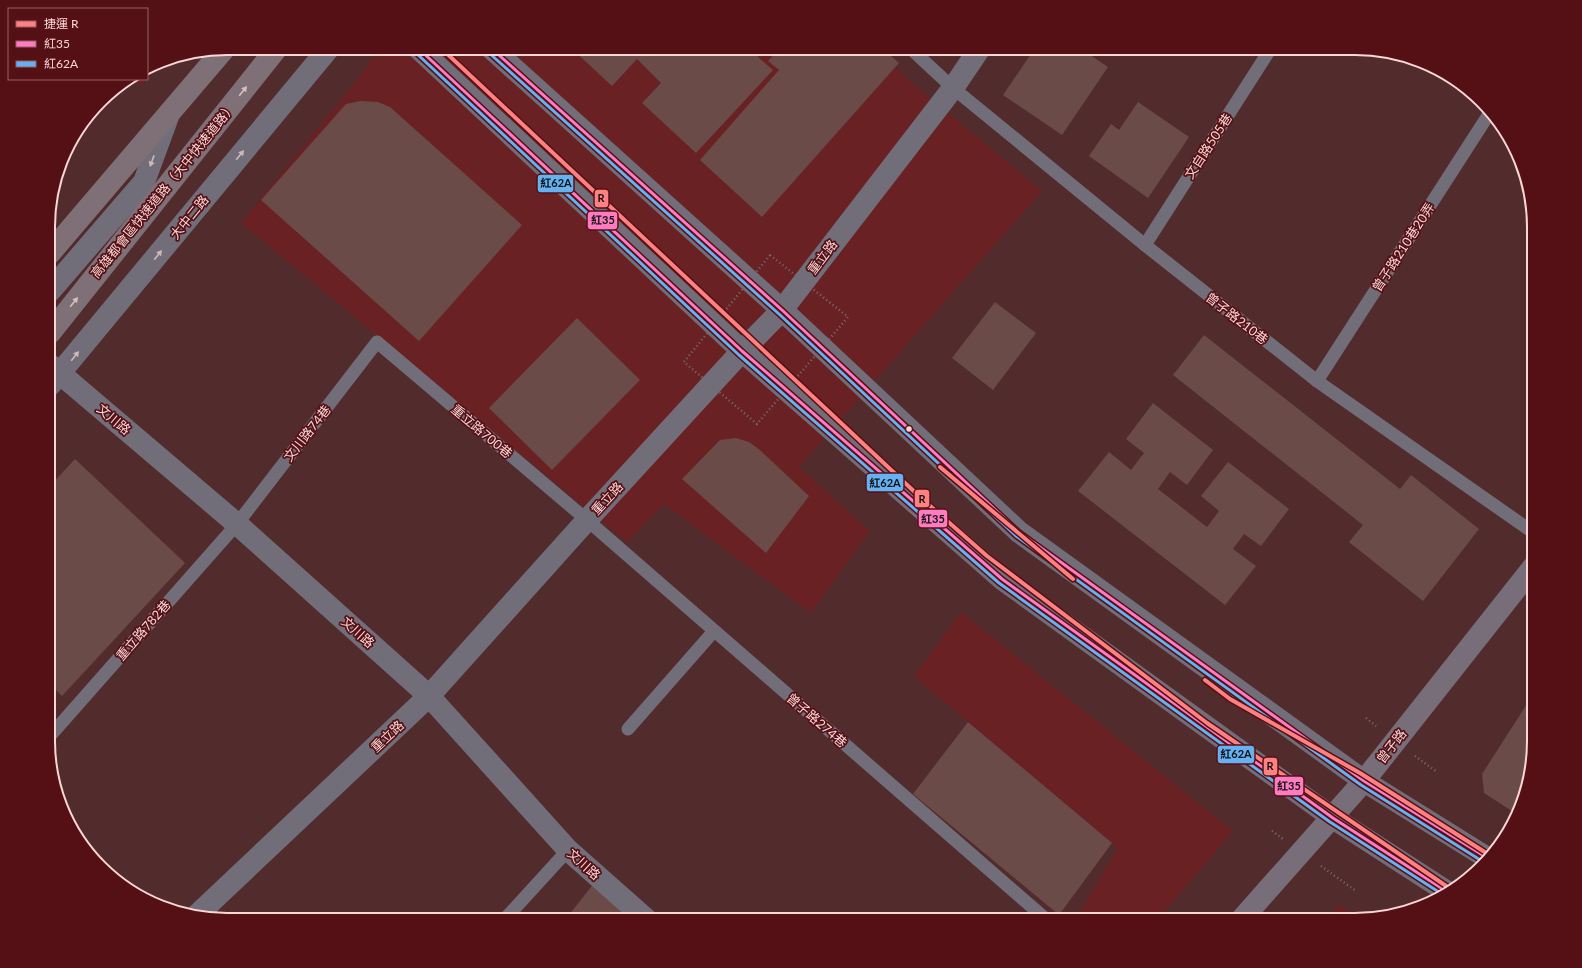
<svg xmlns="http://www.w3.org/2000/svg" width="1582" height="968" viewBox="0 0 1582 968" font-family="Lato,'Noto Sans TC',sans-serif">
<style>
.built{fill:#692124}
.building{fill:#6a4b47}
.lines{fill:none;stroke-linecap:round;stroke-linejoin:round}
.path{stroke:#786c72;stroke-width:2.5;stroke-dasharray:1 3;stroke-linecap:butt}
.lane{stroke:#726e79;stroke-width:13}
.street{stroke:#726e79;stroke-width:22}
.secondary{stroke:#776e7a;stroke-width:22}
.highway{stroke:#7f7077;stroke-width:22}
.highway-bridge{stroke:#7f7077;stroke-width:22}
.bus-1-casing{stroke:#551016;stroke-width:6}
.bus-2-casing{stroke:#551016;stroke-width:6}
.bus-1{stroke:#fe7ac1;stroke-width:3}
.bus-2{stroke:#66b1f2;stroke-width:3}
.metro-1-casing{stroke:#551016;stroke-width:7}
.metro-1{stroke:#ff8080;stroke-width:4}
.oneway{fill:#dbbdbe}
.oneway2{fill:#d1b8b9}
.bus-dot{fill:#fad7d5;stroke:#551016;stroke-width:1.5}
.labels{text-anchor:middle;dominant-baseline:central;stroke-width:3.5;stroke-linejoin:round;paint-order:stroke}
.street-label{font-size:13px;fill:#fad7d5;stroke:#551016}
.rim{fill:none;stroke:#fad7d5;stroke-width:2}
.line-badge{stroke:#551016;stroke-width:1.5}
.pale-badge-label{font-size:11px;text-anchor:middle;font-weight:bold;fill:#111}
</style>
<rect width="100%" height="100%" fill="#522b2d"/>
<g class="built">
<path d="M380,48H875L911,82L1042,191L799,467L870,531L811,613L664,504L627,542L241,223L352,86Z"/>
<path d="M161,61L142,86L134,79H147V69Z"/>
<path d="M961,612L1233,831L1158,920H1075L1118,848L914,676Z"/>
<path d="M1339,904L1363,920H1326Z"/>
</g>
<g class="building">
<path d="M571,48H766L758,57L773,70L696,153L642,103L661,83L637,59L612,86Z"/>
<path d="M780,48H882L899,63L762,217L700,160L779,70L768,61Z"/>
<path d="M1035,48H1080L1108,67L1062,135L1003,95Z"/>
<path d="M160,61L155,68L152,65Z"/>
<path d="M361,101L378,102L390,107L522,225L419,341L261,200L346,104Z"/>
<path d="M1138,102L1189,137L1148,198L1089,156L1111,124L1119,130Z"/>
<path d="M995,302L1036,333L993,390L952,358Z"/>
<path d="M577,318L640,380L552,470L489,408Z"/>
<path d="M1204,335L1400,489L1411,475L1479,529L1423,601L1349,542L1363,525L1173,375Z"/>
<path d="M1153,403L1213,450L1187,485L1170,472L1158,489L1207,527L1219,511L1201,496L1228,462L1289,509L1261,546L1244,534L1233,549L1256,566L1225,605L1078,491L1109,452L1131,470L1144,453L1126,439Z"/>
<path d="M736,438L749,442L760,450L809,496L766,553L682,479L720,440Z"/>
<path d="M75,459L185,563L62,696L50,684V486Z"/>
<path d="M1534,693V753L1515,813L1484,793L1482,774Z"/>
<path d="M968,722L1112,843L1059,915L913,794Z"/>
<path d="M598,878L646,920H565Z"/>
</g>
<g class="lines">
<g class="path">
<path d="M770,255L848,317L757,424L684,362Z"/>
<path d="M1366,718L1376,726"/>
<path d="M1415,756L1437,772"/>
<path d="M1272,831L1283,839"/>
<path d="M1321,866L1356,891"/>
</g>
<g class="lane">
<path d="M910,48L953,88L1145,245L1317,381L1534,533"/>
<path d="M1145,245L1271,48"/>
<path d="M1317,381L1489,114"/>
<path d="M628,729L714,631"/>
<path d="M50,736L237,524L377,342L587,520L1047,920"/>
<path d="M504,920L568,850"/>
</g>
<g class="street">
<path d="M418,48L742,351L1002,579L1333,818L1449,893"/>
<path d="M491,48L782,310L1019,532L1364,781L1489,859"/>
<path d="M50,291L144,182L169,114"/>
<path d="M50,365L237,524L429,696L568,850L647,920"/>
<path d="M50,385L329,48"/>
<path d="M196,916L429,696L587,520L742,351L782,310L953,88L980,48"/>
</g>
<path class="secondary" d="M1241,920L1364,781L1534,566"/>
<path class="highway" d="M50,333L277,48"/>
<path class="highway-bridge" d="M50,253L224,49"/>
<defs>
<g id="bus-1">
<path d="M418,48L742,351L1002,579L1333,818L1449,893"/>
<path d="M491,48L782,310L1019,532L1364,781L1489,859"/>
</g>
<g id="bus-2">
<path d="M415,52L739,355L999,583L1330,822L1445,896"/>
<path d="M488,52L779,314L1016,536L1361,785L1485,863"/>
</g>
</defs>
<use href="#bus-1" class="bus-1-casing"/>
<use href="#bus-2" class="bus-2-casing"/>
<use href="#bus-1" class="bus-1"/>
<use href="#bus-2" class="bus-2"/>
<defs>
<g id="metro-1">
<path d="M441,48L920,497L987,556L1207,723L1452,890"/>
<path d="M940,467L1073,579"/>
<path d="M1205,680L1230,699L1360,773L1491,856"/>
</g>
</defs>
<use href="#metro-1" class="metro-1-casing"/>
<use href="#metro-1" class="metro-1"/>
</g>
<defs><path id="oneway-solid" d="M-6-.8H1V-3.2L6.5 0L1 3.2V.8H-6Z"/></defs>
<g class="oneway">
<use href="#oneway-solid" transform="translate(243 91) rotate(-51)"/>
<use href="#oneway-solid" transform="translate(74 302) rotate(-51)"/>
</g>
<g class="oneway2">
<use href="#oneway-solid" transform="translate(240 155) rotate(-51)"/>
<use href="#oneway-solid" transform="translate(152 161) rotate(110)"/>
<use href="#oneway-solid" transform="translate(158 255) rotate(-51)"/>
<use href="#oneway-solid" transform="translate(75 356) rotate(-51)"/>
</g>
<circle class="bus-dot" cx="909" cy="429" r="3.5"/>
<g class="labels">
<g class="street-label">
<text transform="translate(1208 146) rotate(-57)">文自路505巷</text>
<text transform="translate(163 190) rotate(-51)">高雄都會區快速道路（大中快速道路）</text>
<text transform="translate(189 217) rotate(-51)">大中二路</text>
<text transform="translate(1403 247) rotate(-57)">曾子路210巷20弄</text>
<text transform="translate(822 257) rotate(-53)">重立路</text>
<text transform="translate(1237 318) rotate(38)">曾子路210巷</text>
<text transform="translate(114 419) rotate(40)">文川路</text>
<text transform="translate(482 431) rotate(40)">重立路700巷</text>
<text transform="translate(307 433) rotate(-52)">文川路74巷</text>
<text transform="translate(607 498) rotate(-47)">重立路</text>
<text transform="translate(143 630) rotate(-49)">重立路782巷</text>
<text transform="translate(358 632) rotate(42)">文川路</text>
<text transform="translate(817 720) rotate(41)">曾子路274巷</text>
<text transform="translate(387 736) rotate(-43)">重立路</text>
<text transform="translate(1391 746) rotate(-52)">曾子路</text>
<text transform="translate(584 864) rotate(42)">文川路</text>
</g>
</g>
<path d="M0 0H1582V968H0ZM227 55H1355A172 172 0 0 1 1527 227V741A172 172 0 0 1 1355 913H227A172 172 0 0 1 55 741V227A172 172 0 0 1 227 55Z" fill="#551016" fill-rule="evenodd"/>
<path class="rim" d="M227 55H1355A172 172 0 0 1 1527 227V741A172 172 0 0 1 1355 913H227A172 172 0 0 1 55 741V227A172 172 0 0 1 227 55Z"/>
<g class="line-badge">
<rect x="537" y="174" width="37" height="19" rx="4" fill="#66b1f2"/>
<rect x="594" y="189" width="15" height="19" rx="4" fill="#ff8080"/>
<rect x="587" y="211" width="31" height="19" rx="4" fill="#fe7ac1"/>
<rect x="866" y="473" width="38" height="19" rx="4" fill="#66b1f2"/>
<rect x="914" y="489" width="16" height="19" rx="4" fill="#ff8080"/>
<rect x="918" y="509" width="30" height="19" rx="4" fill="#fe7ac1"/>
<rect x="1217" y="745" width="38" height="19" rx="4" fill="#66b1f2"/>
<rect x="1263" y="757" width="15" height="19" rx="4" fill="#ff8080"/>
<rect x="1274" y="776" width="30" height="20" rx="4" fill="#fe7ac1"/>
</g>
<g class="pale-badge-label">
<text x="556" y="187">紅62A</text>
<text x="601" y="202">R</text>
<text x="603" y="224">紅35</text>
<text x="885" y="487">紅62A</text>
<text x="922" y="503">R</text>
<text x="933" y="523">紅35</text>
<text x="1236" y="758">紅62A</text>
<text x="1270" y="770">R</text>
<text x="1289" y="790">紅35</text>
</g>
<rect x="8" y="8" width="140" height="72" fill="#551016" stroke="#976062"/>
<rect x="16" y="21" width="20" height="6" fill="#ff8080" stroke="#976062"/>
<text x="44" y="28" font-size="12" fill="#fad7d5">捷運 R</text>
<rect x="16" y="41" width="20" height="6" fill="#fe7ac1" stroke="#976062"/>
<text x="44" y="48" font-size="12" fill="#fad7d5">紅35</text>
<rect x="16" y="61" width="20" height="6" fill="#66b1f2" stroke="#976062"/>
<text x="44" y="68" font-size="12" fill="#fad7d5">紅62A</text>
</svg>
